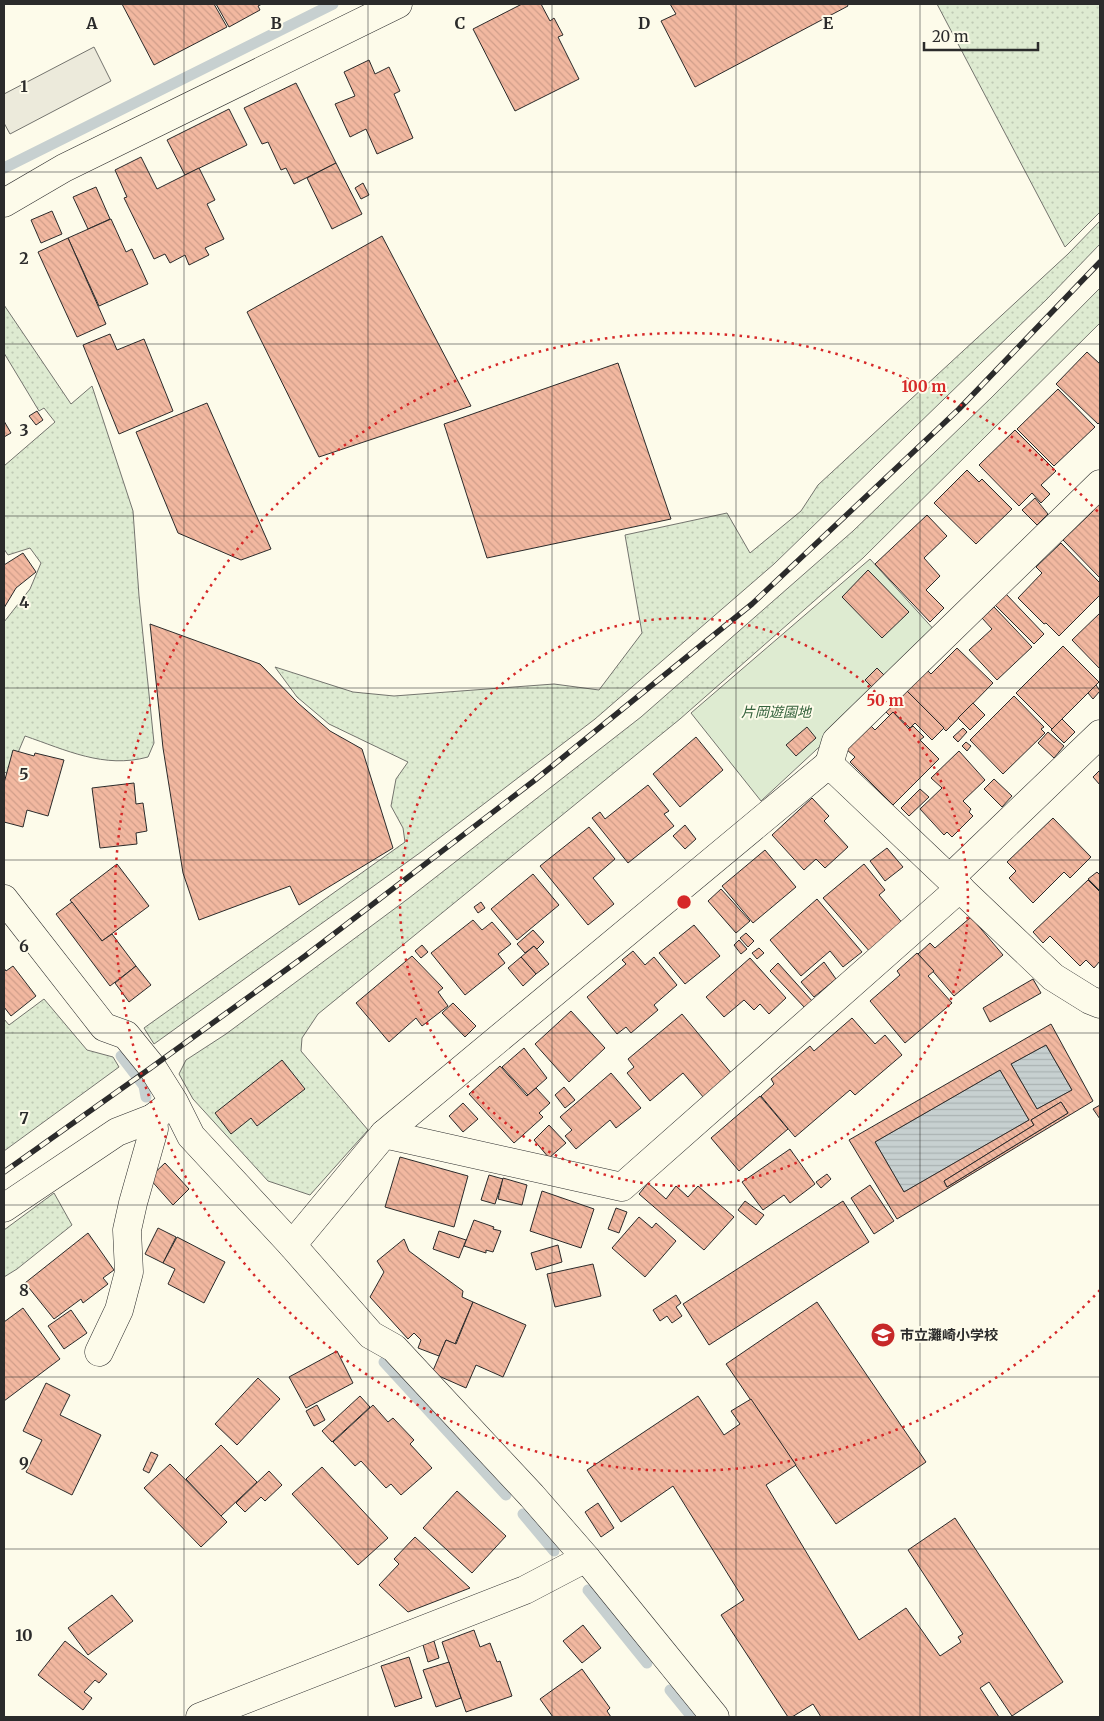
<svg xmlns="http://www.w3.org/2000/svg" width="1104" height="1721" viewBox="0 0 1104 1721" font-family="Merriweather,'Noto Sans JP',serif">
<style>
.grass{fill:url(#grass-dots);stroke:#74746e}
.park{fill:#deebd1;stroke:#74746e}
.parking{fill:#eceadb;stroke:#74746e}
.water{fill:url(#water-rules);stroke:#74746e}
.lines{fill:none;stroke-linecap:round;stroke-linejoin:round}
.stream{stroke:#c7d0d0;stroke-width:11}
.building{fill:url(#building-back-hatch);stroke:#2b2b2b;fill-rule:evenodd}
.minor-casing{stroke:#2b2b2b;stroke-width:29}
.minor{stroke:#fdfbea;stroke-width:28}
.rail-casing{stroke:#2b2b2b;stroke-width:5.5}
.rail{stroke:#fdfbea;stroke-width:4;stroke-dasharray:11;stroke-linecap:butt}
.grid{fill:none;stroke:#2b2b2b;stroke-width:1;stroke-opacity:0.55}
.ring{fill:none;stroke:#d62828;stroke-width:2.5;stroke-dasharray:2.5 5}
.labels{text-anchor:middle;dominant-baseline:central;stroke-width:4;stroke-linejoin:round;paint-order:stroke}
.park-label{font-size:14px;font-style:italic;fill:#34623c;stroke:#fdfbea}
.poi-label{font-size:14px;font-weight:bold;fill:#2b2b2b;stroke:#fdfbea;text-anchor:start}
.grid-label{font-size:16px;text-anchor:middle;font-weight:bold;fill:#2b2b2b;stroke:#fdfbea;stroke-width:4;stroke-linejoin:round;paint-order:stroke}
.centre{fill:#d62828;stroke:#fdfbea;stroke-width:2.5}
.ring-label{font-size:15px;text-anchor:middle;font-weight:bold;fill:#d62828;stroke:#fdfbea;stroke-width:4;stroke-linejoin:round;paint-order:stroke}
</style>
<defs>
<pattern id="grass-dots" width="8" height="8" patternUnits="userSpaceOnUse" patternTransform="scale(1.25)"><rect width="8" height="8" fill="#deebd1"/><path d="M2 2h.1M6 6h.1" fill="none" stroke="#bfcab4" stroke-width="1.8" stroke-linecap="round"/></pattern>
<pattern id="water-rules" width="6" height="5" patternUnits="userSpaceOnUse" patternTransform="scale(1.25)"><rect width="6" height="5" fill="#c7d0d0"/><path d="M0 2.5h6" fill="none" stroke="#abb3b3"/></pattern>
<pattern id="building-back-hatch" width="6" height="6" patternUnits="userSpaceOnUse" patternTransform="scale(1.25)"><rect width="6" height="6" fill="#f2b8a0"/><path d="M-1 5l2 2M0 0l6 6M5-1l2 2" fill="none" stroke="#d09e8a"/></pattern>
</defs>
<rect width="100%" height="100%" fill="#fdfbea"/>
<g class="grass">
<path d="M937,4H1100V212L1065,247Z"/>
<path d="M1100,221V244L1047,299L774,564L595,719L421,852L154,1044L144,1028L405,842L403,828L391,806L396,779L408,762L329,724L297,697L275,667L353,692L394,696L554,684L599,690L642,633L625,535L727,513L750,553L801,511L818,485L1068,254Z"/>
<path d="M1100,288V323L863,558L680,719L318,1014L302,1038L301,1051L368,1130L310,1195L268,1181L193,1099L179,1074L186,1060L226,1034L409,898L641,717L853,531L991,398Z"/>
<path d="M4,305L71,404L92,386L133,511L139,596L154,743L148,757C104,769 66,750 25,736L9,774L4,772V622L30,589L41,563L30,548L8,555L4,549V466L55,422L44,408L39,411L4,353Z"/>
<path d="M44,999L87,1050L113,1057L119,1067L4,1151V1019L9,1025Z"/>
<path d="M54,1193L72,1225L17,1269L4,1277V1230Z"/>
</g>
<path class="park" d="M870,559L937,633L830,737L761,801L691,713Z"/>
<path class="parking" d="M94,47L111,81L10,134L4,123V94Z"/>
<g class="water">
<path d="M1046,1045L1072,1090L1037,1109L1011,1064Z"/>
<path d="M1000,1070L1029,1120L904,1192L875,1142Z"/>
</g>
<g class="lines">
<g class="stream">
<path d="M4,168L333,4"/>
<path d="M121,1056L144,1086L146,1097"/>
<path d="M384,1362L506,1495"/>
<path d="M523,1514L554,1551"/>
<path d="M588,1590L647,1663"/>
<path d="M670,1690L692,1717"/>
</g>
</g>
<g class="building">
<path d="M122,4H214L227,27L154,65Z"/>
<path d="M216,4H262L258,6L260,10L229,27Z"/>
<path d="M522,4H541L550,21L554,18L563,35L558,37L579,79L515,111L473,29Z"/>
<path d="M670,4H847L848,6L695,87L661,21L676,14Z"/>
<path d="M369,60L375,74L389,67L400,91L394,94L413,138L377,154L366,129L350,137L335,104L355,96L344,72Z"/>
<path d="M296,83L336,163L294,184L286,168L281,170L268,142L262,144L244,108Z"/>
<path d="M229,109L247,145L185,175L167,140Z"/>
<path d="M141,157L157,189L199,168L215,200L207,204L224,239L205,248L209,255L189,265L185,255L170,263L165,254L154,259L124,198L127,197L115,170Z"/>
<path d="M336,163L362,214L332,229L307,178Z"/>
<path d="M363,183L369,195L361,199L355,188Z"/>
<path d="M96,187L110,219L88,229L73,197Z"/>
<path d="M52,211L62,234L41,243L31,220Z"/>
<path d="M111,219L126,252L132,249L148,284L99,306L68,238Z"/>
<path d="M382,236L471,406L319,457L247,312Z"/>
<path d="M68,238L106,324L77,337L38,252Z"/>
<path d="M110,334L117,350L144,339L173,411L119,434L83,345Z"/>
<path d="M1087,352L1100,364V422L1098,424L1056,384Z"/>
<path d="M618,363L671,519L487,558L444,424Z"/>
<path d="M1058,389L1095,427L1054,466L1017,429Z"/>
<path d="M207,403L271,549L241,560L178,533L136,432Z"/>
<path d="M37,411L43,420L36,425L29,416Z"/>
<path d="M4,421L11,433L4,437Z"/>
<path d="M1015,430L1056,471L1041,485L1050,494L1041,503L1032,493L1019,506L979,465Z"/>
<path d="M967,470L979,482L982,479L1012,509L976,544L934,503Z"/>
<path d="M1035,498L1048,514L1037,525L1022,510Z"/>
<path d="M1100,499V578L1063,540L1093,511L1091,509Z"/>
<path d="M927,515L947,536L924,558L940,576L926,590L944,608L930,622L875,564Z"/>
<path d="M1061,543L1100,583V595L1059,636L1046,623L1044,624L1018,598L1042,573L1036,567Z"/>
<path d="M23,553L36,572L16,588L4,608V565Z"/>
<path d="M868,570L909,612L882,638L842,597Z"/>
<path d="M1006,594L1044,634L1034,644L995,605Z"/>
<path d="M994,607L1032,647L997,680L969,650L992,629L982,618Z"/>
<path d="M1100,613V669L1072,640Z"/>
<path d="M150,624L260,664L298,703L330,731L362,749L393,848L299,905L290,886L199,920L183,873L163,748Z"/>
<path d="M1063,646L1099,682L1052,729L1016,693Z"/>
<path d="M957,648L993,683L946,731L906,691L927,670L931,674Z"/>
<path d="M877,668L884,675L872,687L865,680Z"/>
<path d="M1096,685L1100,691L1093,699L1088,693Z"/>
<path d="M907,691L944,728L932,740L915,723L910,728L893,712L890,716L886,712Z"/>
<path d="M1014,696L1044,727L1041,729L1045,733L1003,774L970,740Z"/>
<path d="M973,703L985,715L970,730L958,718Z"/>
<path d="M893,712L909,729L913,726L924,737L920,740L939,759L893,805L850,762L855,757L846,749L870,725L875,730Z"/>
<path d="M1062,719L1075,732L1064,743L1051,730Z"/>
<path d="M807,727L816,738L796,756L786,745Z"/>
<path d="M963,728L967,732L958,742L953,737Z"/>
<path d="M1048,732L1064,746L1054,758L1038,743Z"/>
<path d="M696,737L723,770L680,807L653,774Z"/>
<path d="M966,742L971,746L967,751L962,746Z"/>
<path d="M13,750L34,756L35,753L64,760L48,816L27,810L23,827L4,822V783Z"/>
<path d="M959,751L985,780L963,801L971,809L969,812L973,816L952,837L947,832L944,835L920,809L942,788L931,778Z"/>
<path d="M1100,770V785L1093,777Z"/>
<path d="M994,779L1012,796L1002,807L984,789Z"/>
<path d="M134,783L136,804L143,803L147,831L136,833L137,844L100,848L92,788Z"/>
<path d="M648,785L669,811L664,814L674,826L628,863L592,818L600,812L605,819Z"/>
<path d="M920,789L929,797L909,816L901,808Z"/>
<path d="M812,798L829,816L824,821L848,847L825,868L816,859L804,870L772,835Z"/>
<path d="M1053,818L1091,857L1070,878L1064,872L1033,903L1009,878L1016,871L1007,862Z"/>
<path d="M685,825L696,839L685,849L673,836Z"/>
<path d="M589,827L615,859L593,878L614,904L588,925L540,866Z"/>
<path d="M887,848L903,867L885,881L870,861Z"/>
<path d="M765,850L796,887L753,923L722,886Z"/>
<path d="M117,864L149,906L102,941L70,900Z"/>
<path d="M864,864L885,890L879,895L904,925L871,953L823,898Z"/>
<path d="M1097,872L1100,875V891L1088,879Z"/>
<path d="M533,874L559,905L517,940L491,909Z"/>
<path d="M1088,880L1100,892V961L1094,968L1086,960L1080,966L1050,936L1043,943L1033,932Z"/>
<path d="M721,889L750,921L736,933L708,901Z"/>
<path d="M817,899L862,952L843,967L830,951L801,976L770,940Z"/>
<path d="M72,902L102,941L112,934L136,966L110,986L56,914Z"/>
<path d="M481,902L485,908L478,913L474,907Z"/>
<path d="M971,917L1003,955L954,996L918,954L930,943L935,948Z"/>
<path d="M473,920L482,930L492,922L511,944L498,954L505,963L465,995L431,953Z"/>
<path d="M694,925L720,956L685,984L659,953Z"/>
<path d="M533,930L544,942L537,949L534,946L525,953L517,944Z"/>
<path d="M746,933L754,941L748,947L740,938Z"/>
<path d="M739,940L747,949L741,954L734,945Z"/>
<path d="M422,945L428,952L421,958L415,951Z"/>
<path d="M534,946L549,964L536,974L521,957Z"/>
<path d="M759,948L764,953L757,959L752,953Z"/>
<path d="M633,951L645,965L654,957L677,985L654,1005L658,1010L631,1033L626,1027L617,1034L587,997L626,964L622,960Z"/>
<path d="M917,953L934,971L928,976L952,1003L905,1043L870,1001L900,975L897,971Z"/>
<path d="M412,956L443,988L438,992L448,1006L422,1026L416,1018L389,1042L356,1003Z"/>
<path d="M521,957L536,974L523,986L508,968Z"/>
<path d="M750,958L786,998L769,1014L760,1004L754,1010L744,1000L724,1017L706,997Z"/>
<path d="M824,962L836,979L814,997L801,982Z"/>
<path d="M778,963L813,1002L806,1009L770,971Z"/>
<path d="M13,966L36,996L11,1016L4,1007V968L6,971Z"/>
<path d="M136,966L151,985L129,1002L115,983Z"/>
<path d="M1033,979L1041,993L990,1022L983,1008Z"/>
<path d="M453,1003L476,1026L465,1037L442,1013Z"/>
<path d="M571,1011L605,1048L569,1082L535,1044Z"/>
<path d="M682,1014L732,1074L704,1098L683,1073L650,1101L627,1073L634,1067L628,1059Z"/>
<path d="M852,1018L875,1044L885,1035L902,1055L855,1095L850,1090L795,1137L761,1096L774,1084L771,1079L810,1046L814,1051Z"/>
<path d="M1051,1024L1093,1101L897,1219L849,1140ZM1046,1045L1072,1090L1037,1109L1011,1064ZM1000,1070L1029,1120L904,1192L875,1142ZM1061,1102L1068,1113L947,1187L944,1181L1034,1125L1031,1120Z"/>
<path d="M524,1048L547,1078L528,1095L502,1067Z"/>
<path d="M282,1060L305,1089L257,1126L251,1118L231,1134L215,1113Z"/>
<path d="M500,1066L527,1096L536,1088L550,1103L539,1113L543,1117L514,1143L469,1094Z"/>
<path d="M611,1073L641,1108L616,1128L610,1120L576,1149L565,1136L572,1130L560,1117Z"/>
<path d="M564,1087L575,1100L565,1108L555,1095Z"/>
<path d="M760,1096L788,1129L739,1171L711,1138Z"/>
<path d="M1061,1102L1068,1113L947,1187L944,1181L1034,1125L1031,1120Z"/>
<path d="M463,1103L478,1119L463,1132L449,1116Z"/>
<path d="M1100,1105V1119L1093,1109Z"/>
<path d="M549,1125L566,1143L549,1158L534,1140Z"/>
<path d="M790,1149L815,1184L790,1203L784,1195L763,1210L742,1182Z"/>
<path d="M400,1157L468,1176L454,1227L385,1207Z"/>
<path d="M165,1163L189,1189L173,1205L149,1178Z"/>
<path d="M827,1174L831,1179L821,1188L816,1182Z"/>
<path d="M489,1175L503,1179L495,1204L481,1200Z"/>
<path d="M503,1178L527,1185L522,1205L498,1199Z"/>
<path d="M648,1183L666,1199L676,1186L688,1197L698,1186L734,1217L704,1250L639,1194Z"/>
<path d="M870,1185L894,1221L874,1234L851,1198Z"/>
<path d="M542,1191L594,1209L581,1248L530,1231Z"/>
<path d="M745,1201L764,1215L756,1225L738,1210Z"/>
<path d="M843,1201L869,1242L709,1345L683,1304Z"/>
<path d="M616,1208L627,1212L619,1233L608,1229Z"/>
<path d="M639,1217L652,1228L656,1223L676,1241L645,1277L612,1248Z"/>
<path d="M474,1220L494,1227L493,1229L501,1231L493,1252L486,1250V1253L464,1246Z"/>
<path d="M158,1228L176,1237L163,1263L145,1254Z"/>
<path d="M439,1231L466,1240L459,1258L433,1249Z"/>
<path d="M88,1233L114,1270L103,1278L108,1284L83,1303L81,1299L54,1319L25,1283Z"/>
<path d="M177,1237L225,1262L204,1303L168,1284L175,1269L163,1263Z"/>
<path d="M404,1239L409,1251L463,1291L462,1297L473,1302L455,1344L446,1340L439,1356L418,1348L421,1340L414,1333L408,1339L370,1297L384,1272L377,1261Z"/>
<path d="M558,1245L562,1262L536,1270L531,1253Z"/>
<path d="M593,1264L601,1296L555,1307L547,1274Z"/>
<path d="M676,1295L681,1303L676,1307L682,1316L672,1323L667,1316L660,1321L653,1310Z"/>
<path d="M473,1302L526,1325L503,1377L476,1365L466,1388L432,1373L446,1340L456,1344Z"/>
<path d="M817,1302L926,1462L836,1524L726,1364Z"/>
<path d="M23,1308L60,1359L4,1401V1322Z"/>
<path d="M71,1310L87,1333L64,1349L48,1326Z"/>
<path d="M337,1351L353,1383L306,1408L289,1377Z"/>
<path d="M258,1378L280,1399L237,1445L215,1424Z"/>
<path d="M46,1383L70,1395L60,1415L101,1435L72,1495L26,1472L42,1440L23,1431Z"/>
<path d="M360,1396L370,1407L332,1442L322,1431Z"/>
<path d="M698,1396L724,1435L740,1424L731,1411L751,1399L796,1465L766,1485L859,1640L906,1608L940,1656L961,1642L958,1637L963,1634L908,1550L955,1518L1063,1682L1012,1716L989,1682L980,1688L999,1717H821L813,1704L792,1717H788L721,1615L744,1600L673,1486L621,1522L587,1470Z"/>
<path d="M317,1405L325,1420L314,1426L306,1411Z"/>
<path d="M373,1405L388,1422L393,1418L414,1440L410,1444L432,1468L401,1495L391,1484L386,1488L361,1461L355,1466L333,1442Z"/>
<path d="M221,1445L257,1482L221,1516L186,1479Z"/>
<path d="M151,1452L158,1455L149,1473L143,1470Z"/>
<path d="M170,1464L227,1522L201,1547L144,1488Z"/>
<path d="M322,1467L388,1538L358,1565L292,1494Z"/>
<path d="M269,1471L282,1485L265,1501L261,1497L245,1512L236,1503Z"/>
<path d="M457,1491L506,1536L472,1573L423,1528Z"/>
<path d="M598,1503L614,1528L601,1537L585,1512Z"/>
<path d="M415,1537L470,1588L408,1612L379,1585L399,1564L394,1559Z"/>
<path d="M112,1595L133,1621L88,1655L68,1628Z"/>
<path d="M583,1625L601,1648L582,1663L563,1641Z"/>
<path d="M474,1630L480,1647L490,1643L497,1662L500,1661L512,1696L466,1712L442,1642Z"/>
<path d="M65,1641L107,1674L99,1683L95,1680L84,1692L92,1698L83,1710L38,1675Z"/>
<path d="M434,1641L439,1658L428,1662L423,1645Z"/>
<path d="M409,1657L422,1698L395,1707L381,1666Z"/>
<path d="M449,1662L461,1698L436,1707L423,1670Z"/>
<path d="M582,1669L610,1708L607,1711L611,1717H553L540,1699Z"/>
</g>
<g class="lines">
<defs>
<g id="minor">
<path d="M4,203L64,168L398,4"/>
<path d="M829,764L836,741L1100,484"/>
<path d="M950,878L1100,734"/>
<path d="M4,899L104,1027L126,1035L152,1067L174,1102L191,1136L292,1245L371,1335L394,1348L532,1496L586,1558L715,1717"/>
<path d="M384,1134L622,1187L960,888"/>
<path d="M4,1208L117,1132L153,1118L167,1107"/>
<path d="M292,1245L384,1134L829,764L1053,977L1090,1000L1100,1004"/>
<path d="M99,1352L119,1310L129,1272L127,1230L133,1203L154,1129L153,1118"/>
<path d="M200,1717L525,1590L586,1558"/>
</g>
</defs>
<use href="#minor" class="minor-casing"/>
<use href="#minor" class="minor"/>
<defs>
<path id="rail" d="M4,1172L152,1067L305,956L535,780L752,604L959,409L1100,262"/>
</defs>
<use href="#rail" class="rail-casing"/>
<use href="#rail" class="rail"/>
</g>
<path class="grid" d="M184,4V1717M368,4V1717M552,4V1717M736,4V1717M920,4V1717M4,172H1100M4,344H1100M4,516H1100M4,688H1100M4,860H1100M4,1033H1100M4,1205H1100M4,1377H1100M4,1549H1100"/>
<g class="ring">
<circle cx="684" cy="902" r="284"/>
<path d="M1100 1290A569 569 0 1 1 1100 514"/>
</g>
<defs>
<symbol id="school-disc" viewBox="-11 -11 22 22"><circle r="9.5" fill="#c62828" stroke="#fdfbea"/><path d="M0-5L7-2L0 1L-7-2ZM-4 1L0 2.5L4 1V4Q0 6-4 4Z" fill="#fff"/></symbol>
</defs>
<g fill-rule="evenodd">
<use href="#school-disc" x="869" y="1321" width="28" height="28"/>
</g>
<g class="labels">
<g class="park-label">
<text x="776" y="712">片岡遊園地</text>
</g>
<g class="poi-label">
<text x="900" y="1335">市立灘崎小学校</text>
</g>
</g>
<g class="grid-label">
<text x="92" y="29">A</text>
<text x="276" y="29">B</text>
<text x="460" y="29">C</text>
<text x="644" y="29">D</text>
<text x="828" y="29">E</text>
<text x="24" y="92">1</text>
<text x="24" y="264">2</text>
<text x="24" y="436">3</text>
<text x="24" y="608">4</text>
<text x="24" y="780">5</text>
<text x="24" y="952">6</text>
<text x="24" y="1124">7</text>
<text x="24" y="1296">8</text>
<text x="24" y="1469">9</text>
<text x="24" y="1641">10</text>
</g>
<circle cx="684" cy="902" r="8" class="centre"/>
<g class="ring-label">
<text x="924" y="392">100 m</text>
<text x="885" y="706">50 m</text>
</g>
<rect width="1104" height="1721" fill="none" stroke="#2b2b2b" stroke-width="10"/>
<path d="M924 42v8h114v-8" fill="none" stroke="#2b2b2b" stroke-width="2.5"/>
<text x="932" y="42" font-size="15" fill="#2b2b2b" stroke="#fdfbea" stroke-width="4" paint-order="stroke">20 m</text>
</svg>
